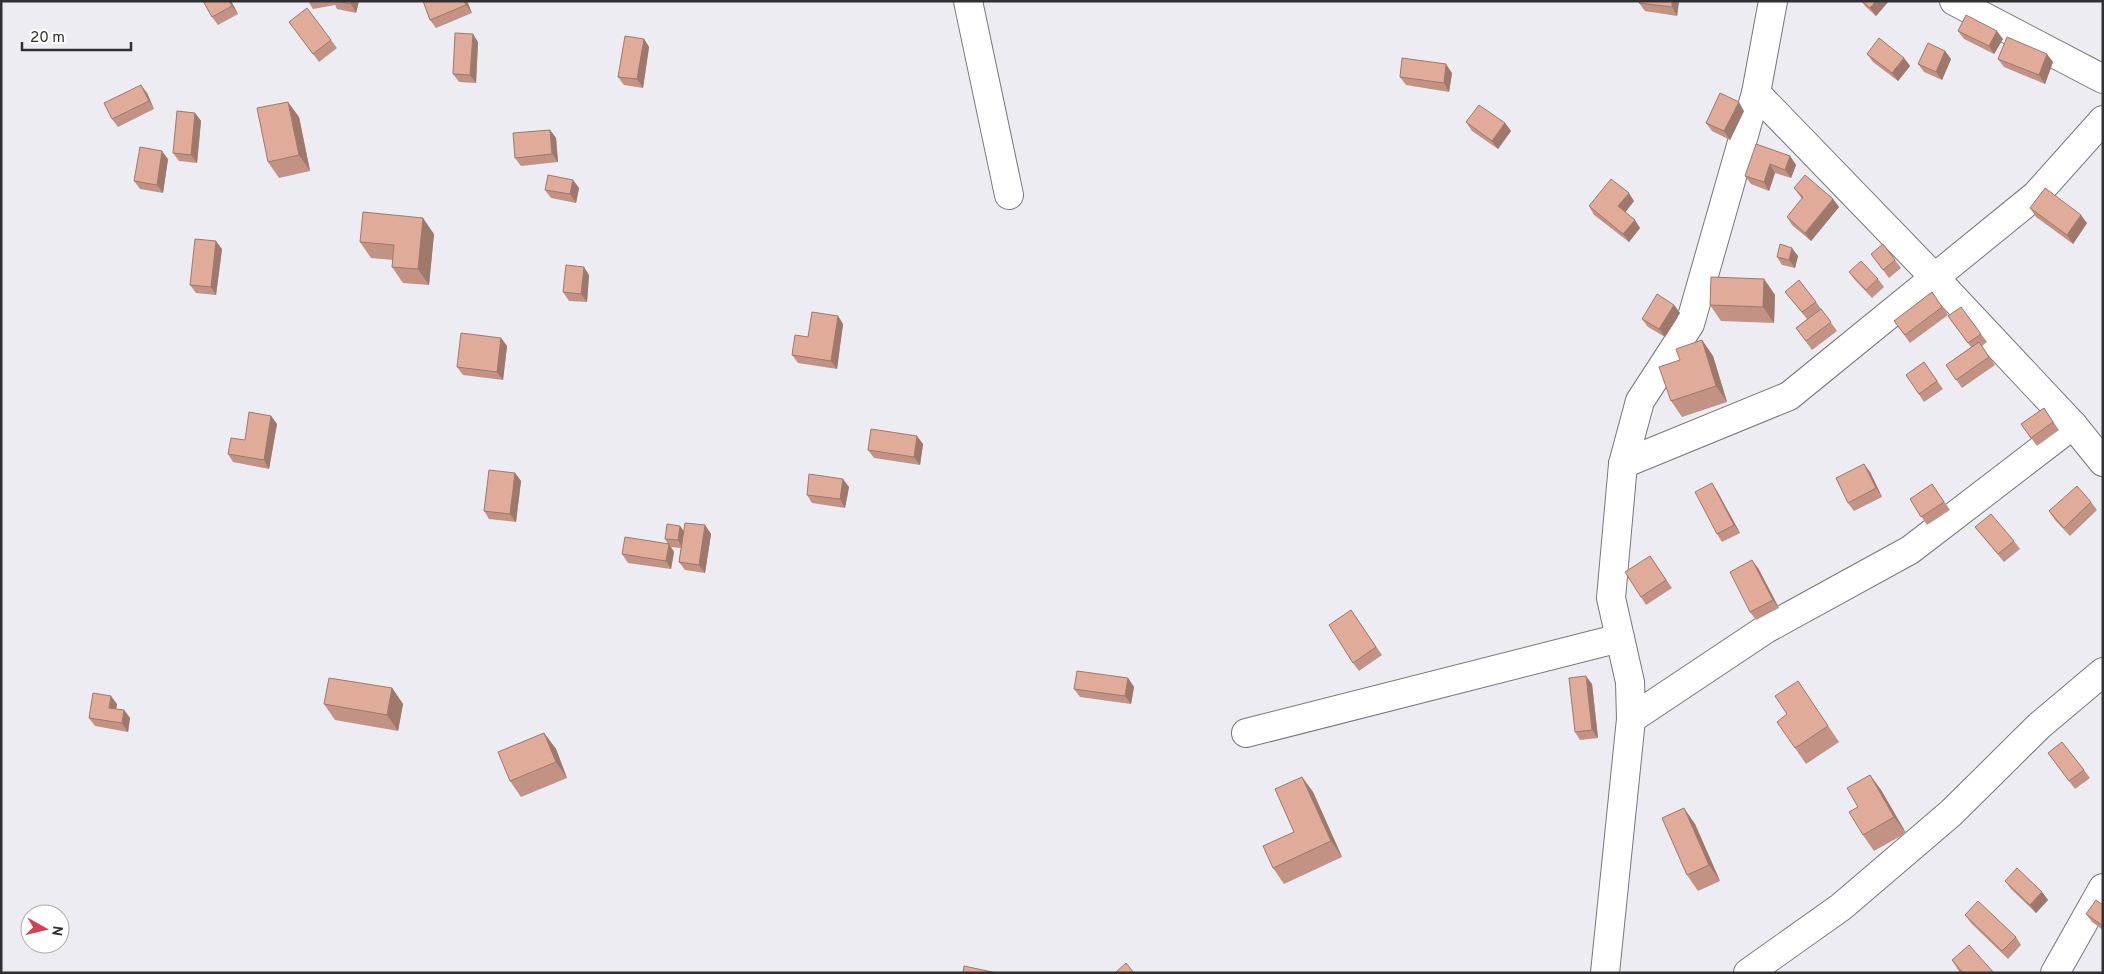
<svg xmlns="http://www.w3.org/2000/svg" width="2104" height="974" viewBox="0 0 2104 974" font-family="Overpass,sans-serif">
<style>
.lines{fill:none;stroke-linecap:round;stroke-linejoin:round}
.minor-casing{stroke:#76777c;stroke-width:30}
.minor{stroke:#fff;stroke-width:28}
.wall{fill:#c29384}
.shaded-wall{fill:#9e786b}
.building{fill:#e1ab99;stroke:#9e786b}
</style>
<rect width="100%" height="100%" fill="#ececf2"/>
<g class="lines">
<defs>
<g id="minor">
<path d="M968,1L1009,195"/>
<path d="M1954,1L2103,79"/>
<path d="M1756,93L1935,278L2073,425L2103,462"/>
<path d="M1623,464L1789,396L2036,195L2103,120"/>
<path d="M1631,719L1766,629L1910,550L2073,425"/>
<path d="M1246,733L1620,638"/>
<path d="M1605,973L1631,719L1630,682L1611,598L1623,464L1640,401L1690,324L1756,93L1773,1"/>
<path d="M1748,973L1841,907L1951,813L2040,725L2103,672"/>
<path d="M2055,973L2103,888"/>
</g>
</defs>
<use href="#minor" class="minor-casing"/>
<use href="#minor" class="minor"/>
</g>
<g class="wall">
<path d="M203,1H231L238,14L218,25L212,17Z"/>
<path d="M308,1H359L356,13L337,9L335,5L313,9Z"/>
<path d="M423,1H467L472,13L436,28L430,20Z"/>
<path d="M1639,1H1679L1677,16L1645,11L1639,3Z"/>
<path d="M1861,1H1889L1876,16L1866,7Z"/>
<path d="M295,30L331,40L337,48L319,62Z"/>
<path d="M1958,31L2003,39L1994,54L1964,39Z"/>
<path d="M644,39L649,47L643,88L624,85L618,77Z"/>
<path d="M478,42L476,83L459,82L453,74Z"/>
<path d="M1945,51L1951,59L1942,80L1924,72L1918,64Z"/>
<path d="M1867,54L1904,58L1910,66L1898,81L1873,62Z"/>
<path d="M1998,59L2053,62L2045,84L2004,67Z"/>
<path d="M1452,73L1449,92L1406,85L1400,77Z"/>
<path d="M147,93L154,109L118,127L112,119Z"/>
<path d="M1744,111L1730,140L1712,131L1706,123Z"/>
<path d="M195,113L201,121L197,163L179,161L173,153Z"/>
<path d="M299,117L310,171L279,178L268,162Z"/>
<path d="M1466,122L1505,123L1511,131L1498,149L1472,131Z"/>
<path d="M550,130L556,138L558,162L521,166L515,158Z"/>
<path d="M1756,144L1790,156L1796,165L1791,178L1775,173L1769,191L1751,184L1745,176Z"/>
<path d="M168,159L163,193L140,189L134,181Z"/>
<path d="M573,180L579,188L576,203L551,198L545,190Z"/>
<path d="M1794,188L1833,199L1839,207L1811,241L1792,225L1787,217L1802,199Z"/>
<path d="M1634,201L1625,212L1640,228L1629,242L1594,215L1589,206Z"/>
<path d="M2030,208L2087,223L2073,244L2036,217Z"/>
<path d="M434,234L429,285L403,283L392,267L393,260L371,258L360,242Z"/>
<path d="M222,249L216,295L196,293L190,285Z"/>
<path d="M1871,254L1895,260L1901,268L1889,278Z"/>
<path d="M1798,256L1795,268L1782,265L1777,257Z"/>
<path d="M1849,272L1878,279L1884,287L1872,298L1855,280Z"/>
<path d="M589,275L587,302L569,301L563,292Z"/>
<path d="M1764,279L1775,295L1774,323L1721,321L1710,305Z"/>
<path d="M1785,292L1816,302L1837,331L1812,350L1796,328L1807,319Z"/>
<path d="M1932,292L1948,315L1910,343L1894,321Z"/>
<path d="M1674,305L1680,313L1665,337L1648,327L1642,319Z"/>
<path d="M1961,307L1987,342L1982,346L1995,365L1962,388L1946,365L1971,347L1948,316Z"/>
<path d="M838,316L843,324L837,369L798,363L792,355Z"/>
<path d="M501,338L507,346L503,380L463,375L457,367Z"/>
<path d="M1702,340L1713,356L1727,402L1682,417L1671,401L1680,360Z"/>
<path d="M1924,362L1943,389L1924,402L1906,375Z"/>
<path d="M2044,408L2059,430L2037,446L2021,424Z"/>
<path d="M271,416L277,424L269,469L233,462L228,454L245,440Z"/>
<path d="M923,444L920,465L874,458L868,450Z"/>
<path d="M1870,472L1882,497L1854,511L1848,503Z"/>
<path d="M515,473L521,481L516,522L489,519L484,511Z"/>
<path d="M1932,484L1950,510L1927,525L1910,499Z"/>
<path d="M849,487L845,508L812,503L807,495Z"/>
<path d="M1717,491L1740,533L1722,542L1717,534Z"/>
<path d="M2091,502L2097,510L2070,536L2055,520L2049,511Z"/>
<path d="M705,525L711,534L705,573L685,570L679,562L681,548L671,547L674,552L671,569L628,563L622,554L668,544L665,539L680,526L684,532Z"/>
<path d="M1975,527L2014,541L2020,549L2004,562Z"/>
<path d="M1650,556L1672,588L1646,605L1641,597Z"/>
<path d="M1758,568L1779,608L1756,620L1750,612Z"/>
<path d="M1351,610L1382,655L1359,671L1353,663Z"/>
<path d="M1128,678L1134,687L1131,704L1080,697L1074,689Z"/>
<path d="M1798,681L1839,742L1806,764L1795,748L1787,714Z"/>
<path d="M1592,684L1598,738L1580,740L1575,732Z"/>
<path d="M392,688L403,704L398,731L335,720L324,704Z"/>
<path d="M117,704L116,709L124,710L130,718L128,732L95,726L89,718Z"/>
<path d="M544,733L556,749L567,778L521,797L510,781Z"/>
<path d="M2048,753L2084,770L2090,778L2075,789Z"/>
<path d="M1870,775L1881,790L1906,833L1874,851L1863,835Z"/>
<path d="M1302,777L1313,792L1342,857L1284,884L1273,868L1294,832Z"/>
<path d="M1695,824L1720,881L1698,891L1687,875Z"/>
<path d="M2005,881L2042,892L2048,900L2036,913L2011,889Z"/>
<path d="M2103,905V930L2092,922L2086,914Z"/>
<path d="M1965,915L2016,937L2021,945L2008,959L1971,923Z"/>
<path d="M1952,960L1994,973H1960Z"/>
</g>
<g class="shaded-wall">
<path d="M229,1H231L238,14L232,6Z"/>
<path d="M351,1H359L356,13L351,4Z"/>
<path d="M464,1H467L472,13L466,5Z"/>
<path d="M1672,1H1679L1677,16L1672,7Z"/>
<path d="M1876,1H1889L1876,16L1870,8Z"/>
<path d="M1997,31L2003,39L1994,54L1989,46Z"/>
<path d="M473,34L478,42L476,83L470,75Z"/>
<path d="M644,39L649,47L643,88L637,79Z"/>
<path d="M1945,51L1951,59L1942,80L1936,72Z"/>
<path d="M2047,54L2053,62L2045,84L2039,75Z"/>
<path d="M1904,58L1910,66L1898,81L1892,73Z"/>
<path d="M1446,64L1452,73L1449,92L1444,83Z"/>
<path d="M141,85L147,93L154,109L149,101Z"/>
<path d="M288,102L299,117L310,171L299,155Z"/>
<path d="M1739,102L1744,111L1730,140L1724,131Z"/>
<path d="M195,113L201,121L197,163L191,155Z"/>
<path d="M1505,123L1511,131L1498,149L1492,141Z"/>
<path d="M550,130L556,138L558,162L552,154Z"/>
<path d="M162,151L168,159L163,193L157,185Z"/>
<path d="M1790,156L1796,165L1791,178L1785,170Z"/>
<path d="M1770,164L1775,173L1769,191L1764,182Z"/>
<path d="M573,180L579,188L576,203L570,194Z"/>
<path d="M1629,193L1634,201L1624,214L1618,206Z"/>
<path d="M1833,199L1839,207L1811,241L1805,233Z"/>
<path d="M2081,215L2087,223L2073,244L2067,235Z"/>
<path d="M423,218L434,234L429,285L418,269Z"/>
<path d="M1635,220L1640,228L1629,242L1623,234Z"/>
<path d="M216,241L222,249L216,295L211,287Z"/>
<path d="M1792,248L1798,256L1795,268L1789,260Z"/>
<path d="M584,267L589,275L587,302L581,294Z"/>
<path d="M1764,279L1775,295L1774,323L1763,307Z"/>
<path d="M1674,305L1680,313L1665,337L1659,329Z"/>
<path d="M838,316L843,324L837,369L831,361Z"/>
<path d="M501,338L507,346L503,380L497,372Z"/>
<path d="M1702,340L1713,356L1727,402L1716,386Z"/>
<path d="M271,416L277,424L269,469L264,460Z"/>
<path d="M917,436L923,444L920,465L914,457Z"/>
<path d="M1864,464L1870,472L1882,497L1876,488Z"/>
<path d="M515,473L521,481L516,522L510,514Z"/>
<path d="M843,479L849,487L845,508L840,499Z"/>
<path d="M1712,483L1717,491L1740,533L1734,525Z"/>
<path d="M705,525L711,534L705,573L699,565Z"/>
<path d="M680,526L686,534L683,549L678,540Z"/>
<path d="M669,544L674,552L671,569L666,561Z"/>
<path d="M1752,560L1758,568L1779,608L1773,600Z"/>
<path d="M1586,676L1592,684L1598,738L1592,730Z"/>
<path d="M1128,678L1134,687L1131,704L1125,696Z"/>
<path d="M392,688L403,704L398,731L387,715Z"/>
<path d="M111,696L117,704L115,716L109,708Z"/>
<path d="M124,710L130,718L128,732L122,723Z"/>
<path d="M544,733L556,749L567,778L556,762Z"/>
<path d="M1870,775L1881,790L1906,833L1894,817Z"/>
<path d="M1302,777L1313,792L1342,857L1331,841Z"/>
<path d="M1684,808L1695,824L1720,881L1709,865Z"/>
<path d="M2042,892L2048,900L2036,913L2030,905Z"/>
</g>
<g class="building">
<path d="M203,1H229L232,6L212,17Z"/>
<path d="M335,1H351V4Z"/>
<path d="M423,1H464L466,5L430,20Z"/>
<path d="M1639,1H1672V7L1639,3Z"/>
<path d="M1862,1H1876L1870,8Z"/>
<path d="M307,8L331,40L313,54L289,22Z"/>
<path d="M1966,15L1997,31L1989,46L1958,31Z"/>
<path d="M455,33L473,34L470,75L453,74Z"/>
<path d="M625,36L644,39L637,79L618,77Z"/>
<path d="M2007,37L2047,54L2039,75L1998,59Z"/>
<path d="M1879,38L1904,58L1892,73L1867,54Z"/>
<path d="M1928,43L1945,51L1936,72L1918,64Z"/>
<path d="M1402,58L1446,64L1444,83L1400,77Z"/>
<path d="M141,85L149,101L112,119L104,103Z"/>
<path d="M1720,93L1739,102L1724,131L1706,123Z"/>
<path d="M288,102L299,155L268,162L257,108Z"/>
<path d="M1479,105L1505,123L1492,141L1466,122Z"/>
<path d="M177,111L195,113L191,155L173,153Z"/>
<path d="M550,130L552,154L515,158L513,133Z"/>
<path d="M1756,144L1790,156L1785,170L1770,164L1764,182L1745,176Z"/>
<path d="M140,147L162,151L157,185L134,181Z"/>
<path d="M548,175L573,180L570,194L545,190Z"/>
<path d="M1805,175L1833,199L1805,233L1787,217L1803,197L1794,188Z"/>
<path d="M1611,179L1629,193L1618,206L1635,220L1623,234L1589,206Z"/>
<path d="M2045,188L2081,215L2067,235L2030,208Z"/>
<path d="M363,212L423,218L418,269L392,267L394,245L360,242Z"/>
<path d="M195,239L216,241L211,287L190,285Z"/>
<path d="M1780,244L1792,248L1789,260L1777,257Z"/>
<path d="M1883,244L1895,260L1883,270L1871,254Z"/>
<path d="M1861,261L1878,279L1866,290L1849,272Z"/>
<path d="M566,265L584,267L581,294L563,292Z"/>
<path d="M1711,277L1764,279L1763,307L1710,305Z"/>
<path d="M1799,280L1816,302L1802,312L1785,292Z"/>
<path d="M1932,292L1942,307L1905,335L1894,321Z"/>
<path d="M1657,294L1674,305L1659,329L1642,319Z"/>
<path d="M1961,307L1981,334L1968,343L1948,316Z"/>
<path d="M1821,309L1831,322L1806,341L1796,328Z"/>
<path d="M812,312L838,316L831,361L792,355L795,335L808,337Z"/>
<path d="M461,333L501,338L497,372L457,367Z"/>
<path d="M1702,340L1716,386L1671,401L1659,367L1680,360L1676,349Z"/>
<path d="M1979,342L1989,357L1956,380L1946,365Z"/>
<path d="M1924,362L1937,381L1919,394L1906,375Z"/>
<path d="M2044,408L2053,422L2031,438L2021,424Z"/>
<path d="M249,412L271,416L264,460L228,454L231,438L245,440Z"/>
<path d="M871,429L917,436L914,457L868,450Z"/>
<path d="M1864,464L1876,488L1848,503L1836,478Z"/>
<path d="M489,470L515,473L510,514L484,511Z"/>
<path d="M809,474L843,479L840,499L807,495Z"/>
<path d="M1712,483L1734,525L1717,534L1695,492Z"/>
<path d="M1932,484L1944,502L1921,517L1910,499Z"/>
<path d="M2077,486L2091,502L2064,528L2049,511Z"/>
<path d="M1991,514L2014,541L1998,554L1975,527Z"/>
<path d="M685,523L705,525L699,565L679,562Z"/>
<path d="M667,524L680,526L678,540L665,539Z"/>
<path d="M625,537L669,544L666,561L622,554Z"/>
<path d="M1650,556L1666,580L1641,597L1625,572Z"/>
<path d="M1752,560L1773,600L1750,612L1730,572Z"/>
<path d="M1351,610L1376,647L1353,663L1329,625Z"/>
<path d="M1077,671L1128,678L1125,696L1074,689Z"/>
<path d="M1586,676L1592,730L1575,732L1569,678Z"/>
<path d="M329,678L392,688L387,715L324,704Z"/>
<path d="M1798,681L1828,726L1795,748L1777,722L1787,714L1775,696Z"/>
<path d="M93,693L111,696L109,708L124,710L122,723L89,718Z"/>
<path d="M544,733L556,762L510,781L498,752Z"/>
<path d="M2062,742L2084,770L2069,781L2048,753Z"/>
<path d="M1870,775L1894,817L1863,835L1849,812L1858,807L1847,788Z"/>
<path d="M1302,777L1331,841L1273,868L1263,846L1294,832L1275,789Z"/>
<path d="M1684,808L1709,865L1687,875L1662,818Z"/>
<path d="M2017,868L2042,892L2030,905L2005,881Z"/>
<path d="M2096,900L2103,905V926L2086,914Z"/>
<path d="M1978,901L2016,937L2002,951L1965,915Z"/>
<path d="M1969,945L1994,973H1963L1952,960Z"/>
<path d="M1126,963L1134,973H1115Z"/>
<path d="M964,966L997,973H963Z"/>
</g>
<rect width="2104" height="974" fill="none" stroke="#303032" stroke-width="5"/>
<g transform="translate(45 929) rotate(98)"><circle r="24" fill="#ffffff" stroke="#acacad"/>
<path d="M0-4L9 19L0 12L-9 19Z" fill="#d24252"/>
<text y="-8" font-size="14" font-weight="bold" text-anchor="middle" fill="#303032">N</text>
</g>
<path d="M22 42v8h109v-8" fill="none" stroke="#303032" stroke-width="2.5"/>
<text x="30" y="42" font-size="15" fill="#303032" stroke="#ffffff" stroke-width="4" paint-order="stroke">20 m</text>
</svg>
